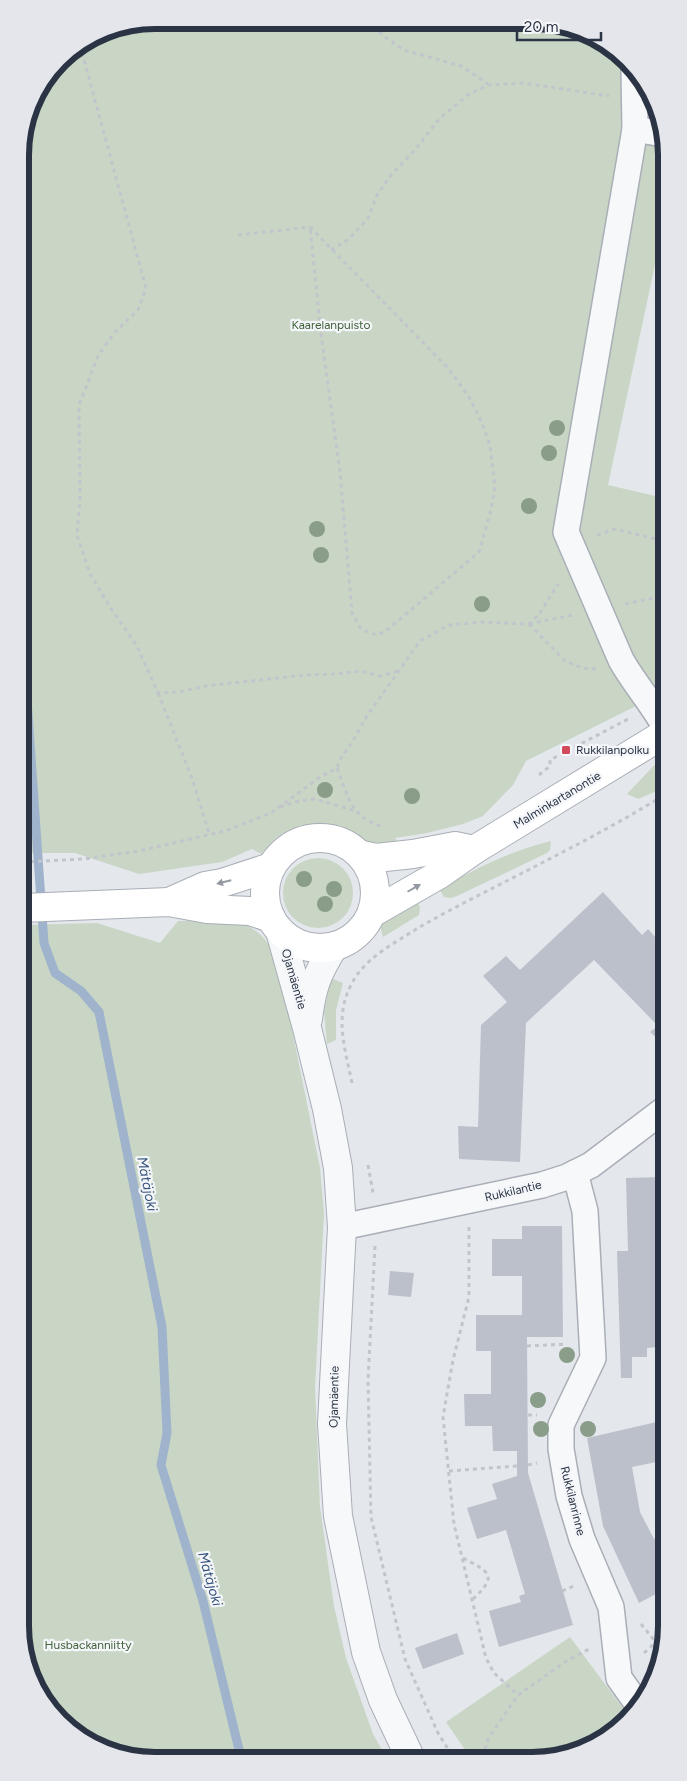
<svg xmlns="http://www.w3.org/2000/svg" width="687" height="1781" viewBox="0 0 687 1781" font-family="Figtree,sans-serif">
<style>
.green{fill:#c9d6c5}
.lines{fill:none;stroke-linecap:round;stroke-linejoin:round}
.stream{stroke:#9fb4cc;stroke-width:9}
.building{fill:#bbc0ca}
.minor-casing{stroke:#a9aeb7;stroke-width:28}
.tertiary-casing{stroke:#a9aeb7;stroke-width:30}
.secondary-casing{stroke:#a9aeb7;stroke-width:30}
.path{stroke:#c2c5cb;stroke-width:3;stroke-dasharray:4 4;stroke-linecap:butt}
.minor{stroke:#f7f8fa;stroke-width:25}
.tertiary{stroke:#f7f8fa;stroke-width:28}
.secondary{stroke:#fff;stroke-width:28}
.tree{fill:#899d89}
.oneway{fill:#959aa2}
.poi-dot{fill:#d1495b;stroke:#f4f6f9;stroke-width:2}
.labels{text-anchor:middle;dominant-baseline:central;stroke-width:4.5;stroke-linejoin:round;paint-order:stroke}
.park-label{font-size:12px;fill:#3f6138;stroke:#f4f6f9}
.poi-label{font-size:12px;fill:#2b3445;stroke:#f4f6f9;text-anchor:start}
.street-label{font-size:12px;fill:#2b3445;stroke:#f4f6f9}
.water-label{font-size:14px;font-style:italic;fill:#34527a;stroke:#f4f6f9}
.rim{fill:none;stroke:#2b3445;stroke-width:6}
</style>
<rect width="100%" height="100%" fill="#e4e7ec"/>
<g class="green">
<path d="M155,20L558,23L627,59L662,120L663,227L608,485L664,498V692L526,761L513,785L483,816L463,824L427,833L395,838L400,847L374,845L347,830L324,823L304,826L287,831L277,837L261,854L252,849L222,862L139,874L75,853H22L20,146L34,95L66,54L103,30Z"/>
<path d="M664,755V788L638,799L627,794Z"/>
<path d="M551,841L550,850L547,853L457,896L450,898L444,897L439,889C476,869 509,851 551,841Z"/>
<circle cx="318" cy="893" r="35"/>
<path d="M416,899L420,907L419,915L383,937L380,925L388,917Z"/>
<path d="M217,920C225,921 234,921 241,923C259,929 270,944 278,960L320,1168L324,1214L315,1388L320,1507L334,1606L346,1658L373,1734L386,1757L129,1758L60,1722L25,1661L22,925L97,923L160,943L178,921Z"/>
<path d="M331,978L343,983L336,1010V1040L327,1044L324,1011Z"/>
<path d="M570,1637L625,1711L586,1745L567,1756L470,1757L446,1722Z"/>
</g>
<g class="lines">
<path class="stream" d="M22,628L44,943L55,973L81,991L99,1012L162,1327L167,1433L161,1465L203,1601L241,1758"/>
</g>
<g class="building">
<path d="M603,892L642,935L648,929L665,948V955L663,957L665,959V1034L659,1040L650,1032L658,1026L594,960L526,1023L520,1162L459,1159L458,1126L478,1127L481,1025L507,1002L483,976L506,956L520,970Z"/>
<path d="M661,1177L662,1216H666V1258L655,1259L656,1285L666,1284V1316H658V1347L647,1348V1357H632V1378H621L617,1251H628L626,1178Z"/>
<path d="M522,1226H562L563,1337H527L528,1473L573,1625L499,1647L489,1611L521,1602L519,1596L525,1594L506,1530L477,1539L467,1508L497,1499L492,1484L517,1476V1451H493L492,1426H465L464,1394H491V1351H476V1315H522V1276H492V1239H522Z"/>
<path d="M390,1271L414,1273L411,1297L388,1295Z"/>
<path d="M661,1421L666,1460L632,1467L640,1512L654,1539L666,1531L667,1588L639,1603L603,1526L587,1438Z"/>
<path d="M457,1633L464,1654L423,1669L415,1648Z"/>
</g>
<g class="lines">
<defs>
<g id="minor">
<path d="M634,70L635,129L566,532L621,660C634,683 651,702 664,725"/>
<path d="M635,129L663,134"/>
<path d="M575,1173L585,1211L593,1358L561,1425V1449L569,1496L582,1539L611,1607L619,1678L639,1706"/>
<path d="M342,1227L542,1185L567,1177L591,1165L665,1109"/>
</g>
<g id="tertiary">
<path d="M280,931L307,1028L327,1109L338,1168L342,1227L332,1424L338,1516L366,1652L383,1700L410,1757"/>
<path d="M308,1019C312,986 317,974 334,946"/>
</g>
<g id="secondary">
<circle cx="320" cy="893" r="55"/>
<path d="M362,855L376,858L413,854L455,846L474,850"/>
<path d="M169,902L205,886L222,883L271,867"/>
<path d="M22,908L169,902L207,909L250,911L271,918"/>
<path d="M372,913L440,874L474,850L664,734"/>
</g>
</defs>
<use href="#minor" class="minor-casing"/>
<use href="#tertiary" class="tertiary-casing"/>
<use href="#secondary" class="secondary-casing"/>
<g class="path">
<path d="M367,21L385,37L404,50L461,66L488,84"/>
<path d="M80,45L146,288L138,310L114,333L98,356L79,405L80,498L77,535L90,574L110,607L137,646L158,693L180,692L205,686L305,675L336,674L361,671L380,676L399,671"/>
<path d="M310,227L449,369L469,397L481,421L490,445L495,487L491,510L479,552L386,631L376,635L361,629L352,613L340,472L321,334Z"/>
<path d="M238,235L310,227"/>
<path d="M331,250L349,239L368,218L377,195L391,175L414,151L440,118L469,94L489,85L523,83L609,96"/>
<path d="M597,535L615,529L664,541"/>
<path d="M625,604L664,596"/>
<path d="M529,624L565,661L582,668L596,669"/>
<path d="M529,624L572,615"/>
<path d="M158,693L192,778L209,833"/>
<path d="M337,768C348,797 351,817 383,827"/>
<path d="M539,775L550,766V760L630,718"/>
<path d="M280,807L299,801L314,799L356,811"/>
<path d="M22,862L84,859L139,851L225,831L271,813L320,777L337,768L341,758L351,744L367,716L420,641L449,625L481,622L529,624L540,613L558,584"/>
<path d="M352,1083C346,1053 336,1023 347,994C350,986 355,977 360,971C376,952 398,941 418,928C463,902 510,880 555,856C592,837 629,817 664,795"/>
<path d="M368,1165L373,1193"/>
<path d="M469,1227V1297L453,1360L443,1417L454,1524L486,1658L494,1673L518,1695"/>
<path d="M375,1246L368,1380L371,1517L405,1659L438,1733L453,1757"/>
<path d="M527,1346L567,1344"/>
<path d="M528,1415H537"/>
<path d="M528,1465L537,1463"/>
<path d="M449,1471L517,1466"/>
<path d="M463,1558C489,1572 499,1575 473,1599"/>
<path d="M562,1591L574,1586"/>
<path d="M641,1624L663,1651"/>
<path d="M644,1653L655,1643"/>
<path d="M483,1757L488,1739L518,1695L568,1660L589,1649"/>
</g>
<use href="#minor" class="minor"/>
<use href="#tertiary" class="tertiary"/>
<use href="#secondary" class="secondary"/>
</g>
<g class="tree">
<circle cx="557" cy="428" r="8"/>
<circle cx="549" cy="453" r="8"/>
<circle cx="529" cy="506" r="8"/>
<circle cx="317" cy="529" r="8"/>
<circle cx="321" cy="555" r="8"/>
<circle cx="482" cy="604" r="8"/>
<circle cx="325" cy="790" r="8"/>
<circle cx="412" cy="796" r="8"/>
<circle cx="304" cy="879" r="8"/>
<circle cx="334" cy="889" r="8"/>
<circle cx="325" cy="904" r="8"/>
<circle cx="567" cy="1355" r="8"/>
<circle cx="538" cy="1400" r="8"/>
<circle cx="541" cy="1429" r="8"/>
<circle cx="588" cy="1429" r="8"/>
</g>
<defs><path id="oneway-solid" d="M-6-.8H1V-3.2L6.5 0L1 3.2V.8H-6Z" transform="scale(1.25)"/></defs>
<g class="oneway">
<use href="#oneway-solid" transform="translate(224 882) rotate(166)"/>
<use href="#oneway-solid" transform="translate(414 888) rotate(-30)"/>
</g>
<rect class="poi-dot" x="561" y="745" width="10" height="10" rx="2.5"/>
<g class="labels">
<g class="park-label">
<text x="331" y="325">Kaarelanpuisto</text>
<text x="88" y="1645">Husbackanniitty</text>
</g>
<g class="poi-label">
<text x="576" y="750">Rukkilanpolku</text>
</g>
<g class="street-label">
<text transform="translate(557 800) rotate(-31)">Malminkartanontie</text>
<text transform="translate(294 979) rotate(74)">Ojamäentie</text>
<text transform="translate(513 1191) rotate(-13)">Rukkilantie</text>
<text transform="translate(334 1397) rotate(-89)">Ojamäentie</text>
<text transform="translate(573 1501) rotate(76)">Rukkilanrinne</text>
</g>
<g class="water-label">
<text transform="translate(147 1184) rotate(79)">Mätäjoki</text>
<text transform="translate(210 1579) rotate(74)">Mätäjoki</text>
</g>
</g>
<path d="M0 0H687V1781H0ZM155 29H532A126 126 0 0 1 658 155V1626A126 126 0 0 1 532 1752H155A126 126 0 0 1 29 1626V155A126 126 0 0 1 155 29Z" fill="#e4e6eb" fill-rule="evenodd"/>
<path class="rim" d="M155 29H532A126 126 0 0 1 658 155V1626A126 126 0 0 1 532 1752H155A126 126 0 0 1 29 1626V155A126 126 0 0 1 155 29Z"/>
<path d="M517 32v8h84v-8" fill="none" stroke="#2b3445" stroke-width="2.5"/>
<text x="524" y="32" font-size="15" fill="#2b3445" stroke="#f4f6f9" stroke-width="4" paint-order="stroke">20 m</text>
</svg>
